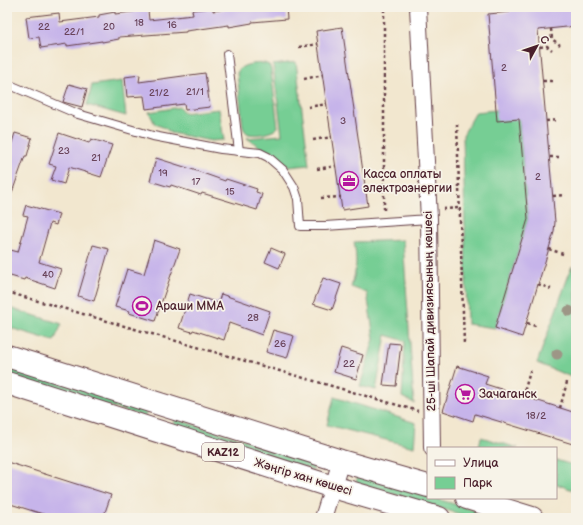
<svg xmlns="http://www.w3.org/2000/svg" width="583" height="525" viewBox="0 0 583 525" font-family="'Balsamiq Sans',sans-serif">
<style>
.green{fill:#76ce94;stroke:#607660}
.building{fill:#c6b4ea}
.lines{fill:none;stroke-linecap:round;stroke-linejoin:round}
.service-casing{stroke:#633d44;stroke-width:10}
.minor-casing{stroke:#633d44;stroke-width:18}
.primary-casing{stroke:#633d44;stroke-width:24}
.path{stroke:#633d44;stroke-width:2.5;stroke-dasharray:3 3;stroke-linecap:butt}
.service{stroke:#fff;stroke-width:8}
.minor{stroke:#fff;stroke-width:16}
.primary{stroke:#fff;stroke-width:22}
.tree{fill:#9d9686}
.labels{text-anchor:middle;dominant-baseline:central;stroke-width:3.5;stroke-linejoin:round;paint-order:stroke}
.number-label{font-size:10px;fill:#69445b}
.shield{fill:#f7f3e8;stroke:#7e5f64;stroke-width:1}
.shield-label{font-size:11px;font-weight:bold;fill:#4a1f2b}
.poi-label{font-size:12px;fill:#4a1f2b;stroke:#f7f3e8;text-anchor:start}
.street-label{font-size:12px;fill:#4a1f2b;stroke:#f7f3e8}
</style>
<rect width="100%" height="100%" fill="#f7f3e8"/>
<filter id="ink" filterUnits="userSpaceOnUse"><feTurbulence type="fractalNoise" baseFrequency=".025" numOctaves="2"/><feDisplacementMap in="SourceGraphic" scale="8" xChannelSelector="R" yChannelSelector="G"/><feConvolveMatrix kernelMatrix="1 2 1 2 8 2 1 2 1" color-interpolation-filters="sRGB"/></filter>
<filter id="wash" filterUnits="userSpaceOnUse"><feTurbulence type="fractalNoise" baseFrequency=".012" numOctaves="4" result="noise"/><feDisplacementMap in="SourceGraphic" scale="16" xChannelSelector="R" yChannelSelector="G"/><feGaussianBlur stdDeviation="0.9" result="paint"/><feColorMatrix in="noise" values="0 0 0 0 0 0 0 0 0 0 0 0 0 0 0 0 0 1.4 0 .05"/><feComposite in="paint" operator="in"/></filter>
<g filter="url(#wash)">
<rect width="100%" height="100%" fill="#f2e7cf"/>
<g class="green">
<path d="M296,62L309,165L289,167L247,138L282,135L273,65Z"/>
<path d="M264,63L269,65L271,69L278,127C274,133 256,136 249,134C246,133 244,130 243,127L237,73C241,63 255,64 264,63Z"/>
<path d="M122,81L126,116L87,105L92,85Z"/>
<path d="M180,107L183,113L219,109L224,140L211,141L171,133L165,128L155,124L149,112Z"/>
<path d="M496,110L519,119L528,219L495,328L467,324L463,135L476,112Z"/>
<path d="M403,240L414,403L402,397L405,341L386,335L376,390L360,386L374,339L367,293L351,287C357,270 357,260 354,242Z"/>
<path d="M572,266L576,281V379L537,363Z"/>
<path d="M7,307L62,324L54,341L7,327Z"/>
<path d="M7,366L147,409L145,417L7,375Z"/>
<path d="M334,397L416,423L414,447L327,425Z"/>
<path d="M175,419L315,461L313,470L173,427Z"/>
<path d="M481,437L518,448H479Z"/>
<path d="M556,460L576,466V491L556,484Z"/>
<path d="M358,475L428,496V498H434L501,518H473L356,483Z"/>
</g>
<g id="blocks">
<g class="building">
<path d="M238,7H286L287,19L252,22V23L229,27V25L186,31V32L119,37V39L102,42V41L67,46V44L41,48L39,37L29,38L26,17L59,13L60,22L99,17V15L115,12V14L148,10L149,20L193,15L192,10L213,8V11Z"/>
<path d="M509,7H576V26L538,30L555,222L554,232L522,337L495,328L528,219L519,119L497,121L496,110L488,14L510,12Z"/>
<path d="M342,27L368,206L342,210L316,31Z"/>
<path d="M205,73L210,107L185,110L184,104L146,109L144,96L127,97L125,77L140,75L139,82Z"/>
<path d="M69,84L87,89L82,107L63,102Z"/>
<path d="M15,133L32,138L27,156H25L9,201H7V148L10,149Z"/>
<path d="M59,133L89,143L91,139L112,145L101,177L69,167L64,184L51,180L56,166L49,164Z"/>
<path d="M156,158L191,169L225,181L226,179L257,189L256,192L262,194L257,210L202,193L201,195L171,185L170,187L150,181Z"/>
<path d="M26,205L59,214L56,225L50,223L39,262L61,269L55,288L25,278L24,280L7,275V249L18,252L28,216L23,215Z"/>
<path d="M154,240L180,249L155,321L129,313L130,311L115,307L127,269L144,274Z"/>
<path d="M93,245L109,249L94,301L78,296Z"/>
<path d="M271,248L285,254L279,268L265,262Z"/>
<path d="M323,278L341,284L332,310L313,304Z"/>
<path d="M190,294L218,303L221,294L270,311L262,335L229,323L224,340L193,330L192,332L179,328Z"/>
<path d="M273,330L294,336L287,358L266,352Z"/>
<path d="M389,343L401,344L396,386L383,385Z"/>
<path d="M341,348L363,355L356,379L334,372Z"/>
<path d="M457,366L488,376L485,384L576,413V445L475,414L473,421L443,411Z"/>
<path d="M7,462L111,495L103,518H56L7,503Z"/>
</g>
</g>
</g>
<g filter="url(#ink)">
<use href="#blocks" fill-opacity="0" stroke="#633d44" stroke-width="1"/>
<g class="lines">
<defs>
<g id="service">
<path d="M227,54L239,151"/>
<path d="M10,85L78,114L153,136L221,149L260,153L268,157L283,170L294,187L298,199L300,226H325L429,219"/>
</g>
<g id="minor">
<path d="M418,7L429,219L432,448"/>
<path d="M323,518L341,461"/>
</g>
<g id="primary">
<path d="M7,356L341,461L428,486"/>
<path d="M7,383L333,487L439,518"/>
<path d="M467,498L532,518"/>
</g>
</defs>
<use href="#service" class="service-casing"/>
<use href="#minor" class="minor-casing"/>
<use href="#primary" class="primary-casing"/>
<g class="path">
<path d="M551,29L552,39L560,45"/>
<path d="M299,47L318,44"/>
<path d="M540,47L547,46L552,50"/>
<path d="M304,79L323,75"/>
<path d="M543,81H553"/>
<path d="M308,107L327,104"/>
<path d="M546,121L557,120"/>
<path d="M457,124L464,344"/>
<path d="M313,140L332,137"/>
<path d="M550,157H561"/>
<path d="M317,169L336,166"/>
<path d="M553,196L565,195"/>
<path d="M321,198L341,197"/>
<path d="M443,209L460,208"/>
<path d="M384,210V7"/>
<path d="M549,249L563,254"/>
<path d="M538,284L551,289"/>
<path d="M7,292L418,411"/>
<path d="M527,323L538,327"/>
<path d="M523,396L531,368"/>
<path d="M560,408L567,382"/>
</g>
<use href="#service" class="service"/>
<use href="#minor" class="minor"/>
<use href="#primary" class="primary"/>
</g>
<g class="tree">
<circle cx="569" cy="311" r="5.5"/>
<circle cx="557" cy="354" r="5.5"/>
</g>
</g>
<defs>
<symbol id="office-ring" viewBox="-11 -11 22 22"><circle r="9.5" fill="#f7f3e8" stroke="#b5179e" stroke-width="1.5"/><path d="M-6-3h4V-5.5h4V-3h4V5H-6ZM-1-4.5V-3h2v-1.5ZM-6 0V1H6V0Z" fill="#b5179e"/></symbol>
<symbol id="stadium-ring" viewBox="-11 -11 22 22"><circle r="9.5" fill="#f7f3e8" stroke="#b5179e" stroke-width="1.5"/><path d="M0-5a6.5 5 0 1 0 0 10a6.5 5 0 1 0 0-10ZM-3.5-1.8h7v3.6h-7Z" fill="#b5179e"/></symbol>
<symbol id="supermarket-ring" viewBox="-11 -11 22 22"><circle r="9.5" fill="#f7f3e8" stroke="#b5179e" stroke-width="1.5"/><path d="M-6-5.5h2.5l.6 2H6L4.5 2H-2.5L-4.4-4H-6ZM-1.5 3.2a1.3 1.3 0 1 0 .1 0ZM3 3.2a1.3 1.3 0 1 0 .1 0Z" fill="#b5179e"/></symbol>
</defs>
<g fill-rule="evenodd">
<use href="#office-ring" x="338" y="170" width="22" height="22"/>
<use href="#stadium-ring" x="131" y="295" width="22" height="22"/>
<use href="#supermarket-ring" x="454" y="383" width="22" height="22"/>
</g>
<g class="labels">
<g class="number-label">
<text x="139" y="23">18</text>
<text x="172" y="25">16</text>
<text x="44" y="27">22</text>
<text x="109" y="27">20</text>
<text x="74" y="32">22/1</text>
<text x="504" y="68">2</text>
<text x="195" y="92">21/1</text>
<text x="159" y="93">21/2</text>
<text x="343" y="121">3</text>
<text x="64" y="151">23</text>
<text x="96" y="158">21</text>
<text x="163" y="173">19</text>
<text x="538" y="177">2</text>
<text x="196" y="182">17</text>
<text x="230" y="192">15</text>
<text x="48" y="275">40</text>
<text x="253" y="318">28</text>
<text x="280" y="344">26</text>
<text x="349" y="364">22</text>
<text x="536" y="416">18/2</text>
</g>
<rect class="shield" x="202" y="443" width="42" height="18" rx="3"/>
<g class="shield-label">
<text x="223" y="452">KAZ12</text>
</g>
<g class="poi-label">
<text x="363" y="174">Касса оплаты<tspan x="363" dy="14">электроэнергии</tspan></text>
<text x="156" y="306">Араши ММА</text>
<text x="479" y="394">Зачаганск</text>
</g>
<g class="street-label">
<text transform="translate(430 311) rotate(-91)">25-ші Шапай дивизиясының көшесі</text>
<text transform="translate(303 477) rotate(17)">Жәңгір хан көшесі</text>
</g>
</g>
<rect width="583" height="525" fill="none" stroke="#f7f3e8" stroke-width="24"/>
<rect x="427" y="447" width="130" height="52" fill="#f7f3e8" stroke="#b29e9c"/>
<rect x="435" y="460" width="20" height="6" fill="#ffffff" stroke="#b29e9c"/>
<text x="463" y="467" font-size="12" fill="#4a1f2b">Улица</text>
<rect x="435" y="477" width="20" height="12" fill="#76ce94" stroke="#b29e9c"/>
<text x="463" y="487" font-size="12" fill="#4a1f2b">Парк</text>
<g transform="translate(537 46) rotate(50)" stroke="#f7f3e8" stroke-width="3" paint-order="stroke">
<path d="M0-3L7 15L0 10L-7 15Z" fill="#4a1f2b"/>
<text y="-6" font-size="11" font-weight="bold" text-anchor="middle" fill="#4a1f2b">С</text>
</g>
</svg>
